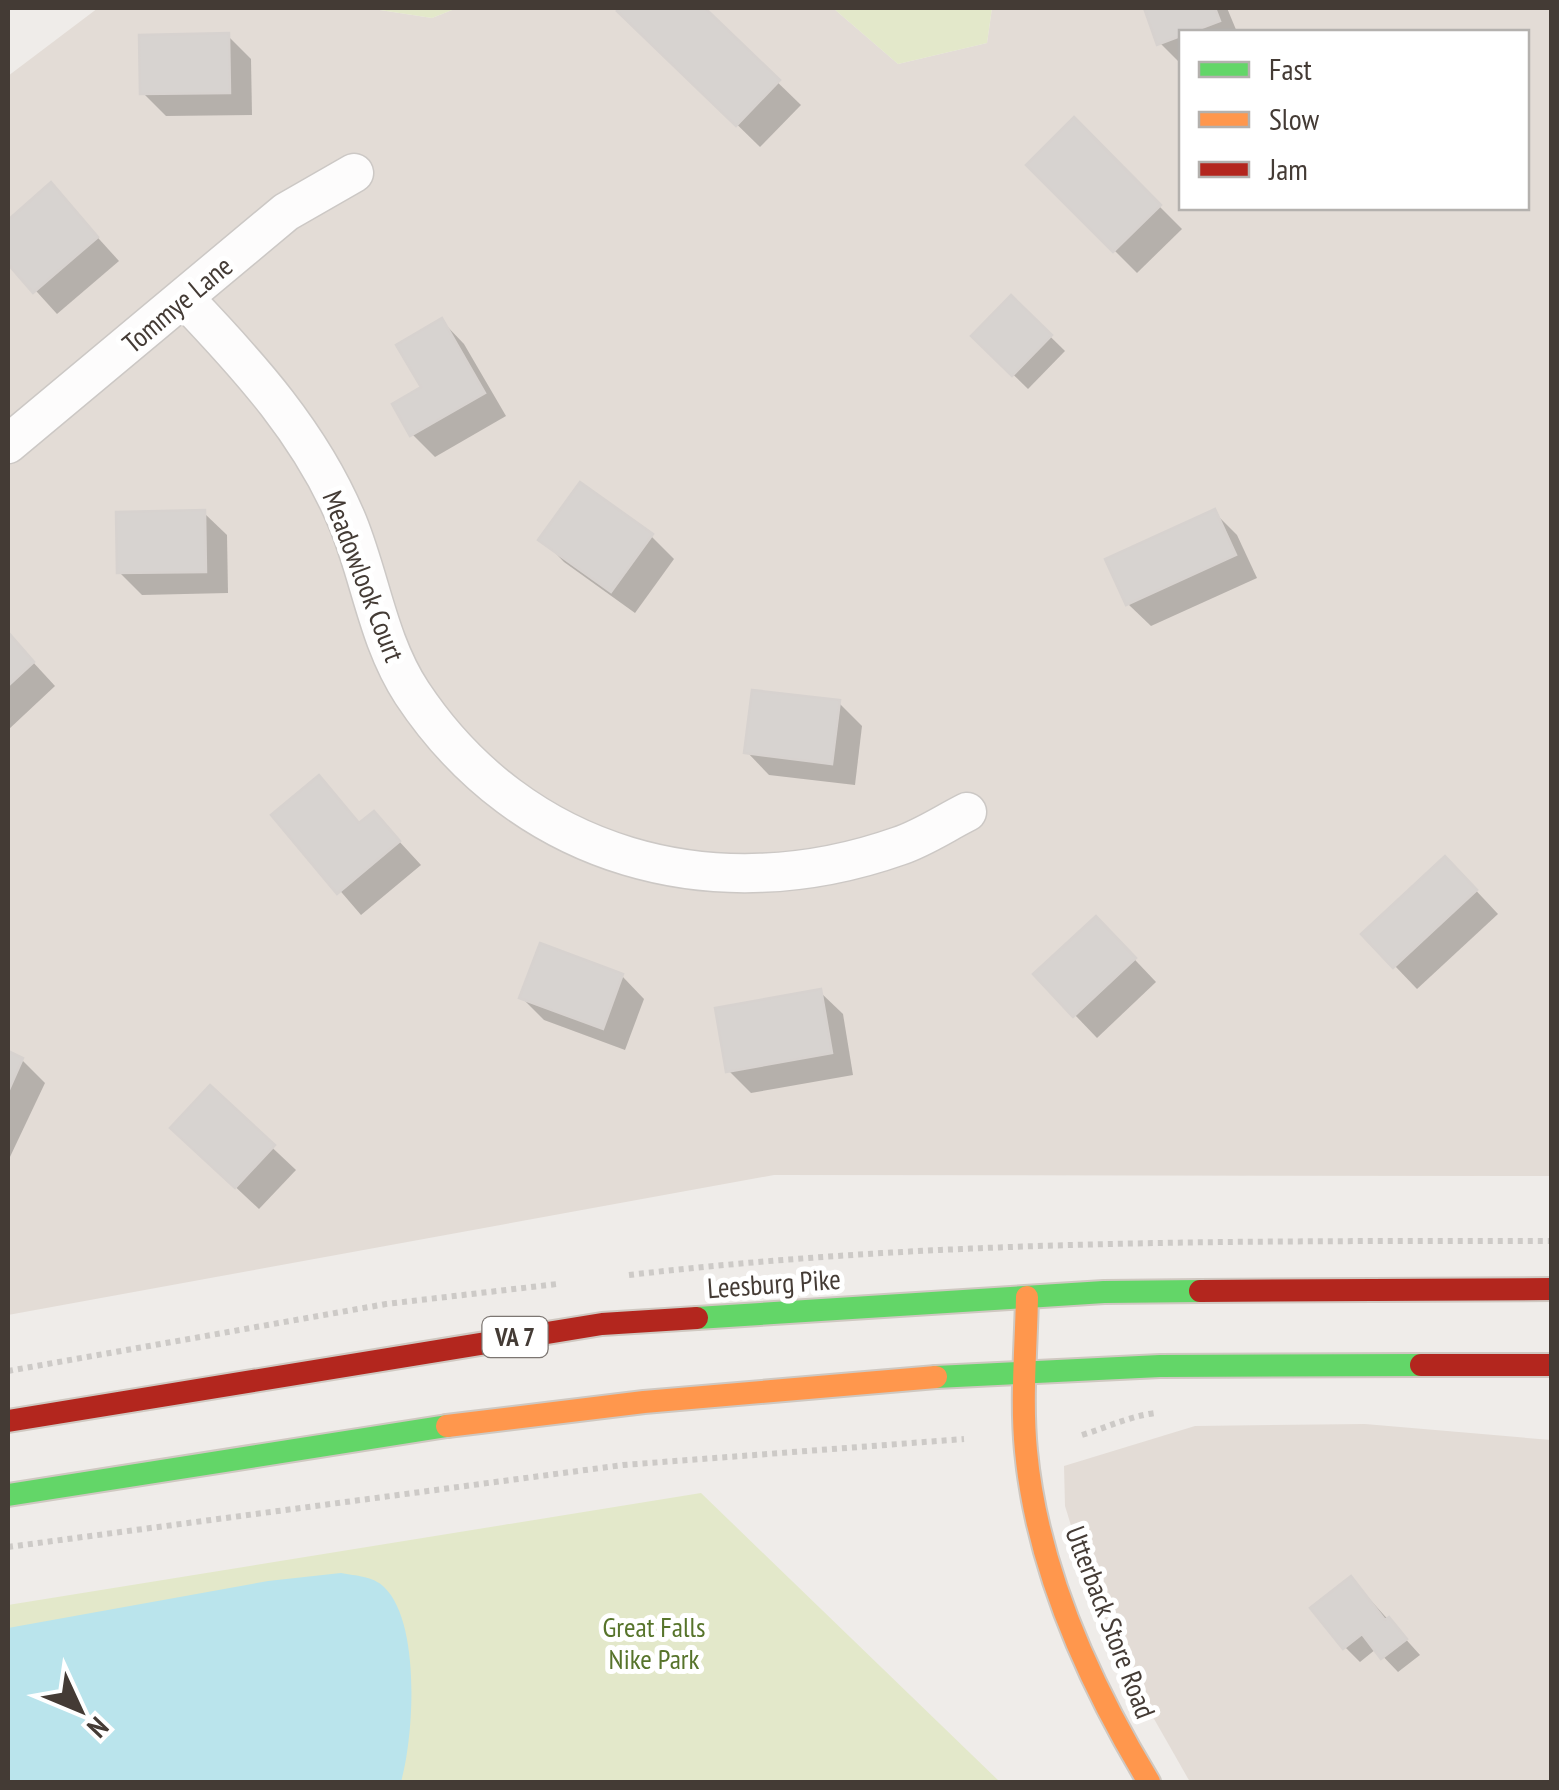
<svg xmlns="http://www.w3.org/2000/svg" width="1559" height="1790" viewBox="0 0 1559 1790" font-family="'PT Sans Narrow',sans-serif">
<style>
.residential{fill:#e3dcd6;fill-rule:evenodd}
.green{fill:#e3e8ca}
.water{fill:#bae4ec}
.shadow{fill:#0003}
.building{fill:#d7d3d0;stroke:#d7d2cf;stroke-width:2.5}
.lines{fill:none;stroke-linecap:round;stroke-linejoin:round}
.street-casing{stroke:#ccc8c5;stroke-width:41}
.fast-casing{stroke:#cfc8c1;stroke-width:26}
.slow-casing{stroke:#cfc8c1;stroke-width:26}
.jam-casing{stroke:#cfc8c1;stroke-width:26}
.path{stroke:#cdcac7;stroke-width:6;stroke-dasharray:5 5;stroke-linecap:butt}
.street{stroke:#fdfcfc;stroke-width:38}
.fast{stroke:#63d668;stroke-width:22}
.slow{stroke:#ff974d;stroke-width:22}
.jam{stroke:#b3261e;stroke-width:22}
.labels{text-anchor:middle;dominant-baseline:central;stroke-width:10;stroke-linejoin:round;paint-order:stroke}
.shield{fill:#fff;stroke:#7c7672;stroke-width:2.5}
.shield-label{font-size:25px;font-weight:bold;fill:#443b35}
.street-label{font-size:28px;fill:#443b35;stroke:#fff}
.park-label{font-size:28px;fill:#57742b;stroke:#fff}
</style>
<rect width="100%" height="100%" fill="#efece9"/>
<g class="residential">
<path d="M98,8H367L432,18L457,8H833L898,64L987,43L992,8H1551V1176L774,1175L8,1315V76ZM1182,32H1526V208H1182Z"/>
<path d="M1365,1424L1551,1440V1782H1190L1129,1675L1096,1606L1065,1506L1064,1466L1195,1426Z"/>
</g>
<g class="green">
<path d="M367,8H457L432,18Z"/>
<path d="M833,8H992L987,43L898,64Z"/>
<path d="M701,1493L1000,1782H8V1605Z"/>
</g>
<path class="water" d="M341,1573C356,1576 373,1576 384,1587C421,1622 414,1737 401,1782H8V1628L268,1581Z"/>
<g class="shadow">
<path d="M624,8H701L801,105L760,147L621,11Z"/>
<path d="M1146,8H1227L1237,32H1182V65L1160,43Z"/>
<path d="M228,36L251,59L252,115L166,116L143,93Z"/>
<path d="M1074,121L1182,229L1137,273L1029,165Z"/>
<path d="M51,186L119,261L57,314L8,260V223Z"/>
<path d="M1011,298L1065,351L1028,389L974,336Z"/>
<path d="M442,321L464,344L506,416L435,457L412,434Z"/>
<path d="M1214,512L1237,535L1257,578L1151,626L1128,604Z"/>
<path d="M204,513L227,535L228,593L142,595L119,572Z"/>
<path d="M651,536L674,559L635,613L564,562L542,539Z"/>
<path d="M8,635L55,686L8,730Z"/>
<path d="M839,703L862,726L855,785L769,775L747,752Z"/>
<path d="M319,779L361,825L374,814L421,865L361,915L275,815Z"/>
<path d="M1468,882L1498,914L1417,989L1395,966Z"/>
<path d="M1118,942L1156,982L1097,1038L1075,1015Z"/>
<path d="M622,976L644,999L625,1050L544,1020L522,998Z"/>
<path d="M820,992L843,1014L853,1075L751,1093L728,1070Z"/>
<path d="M8,1053L22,1060L45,1083L9,1159Z"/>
<path d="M210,1089L296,1170L259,1209L196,1150Z"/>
<path d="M1365,1594L1420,1655L1398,1672L1376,1649L1360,1662L1345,1647Z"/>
</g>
<g class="building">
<path d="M621,8H705L780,80L736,126L617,11Z"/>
<path d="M1144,8H1215L1220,21L1157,45Z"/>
<path d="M229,33L230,93L140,94L139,35Z"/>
<path d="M1074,117L1161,205L1113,252L1026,165Z"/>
<path d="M51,182L98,237L33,293L8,264V220Z"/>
<path d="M1011,295L1052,335L1012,376L971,336Z"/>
<path d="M442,318L485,393L410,436L392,404L421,387L396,345Z"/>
<path d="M580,482L653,534L611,592L538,540Z"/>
<path d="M1215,509L1236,555L1126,605L1105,559Z"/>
<path d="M205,510L206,572L117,573L116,512Z"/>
<path d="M8,632L34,662L8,686Z"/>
<path d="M752,690L840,700L832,764L744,753Z"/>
<path d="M319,775L359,823L374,811L400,841L337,894L271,815Z"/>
<path d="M1445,856L1477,890L1393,968L1361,934Z"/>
<path d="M1096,916L1136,958L1073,1017L1033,974Z"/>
<path d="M540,943L623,974L603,1029L519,998Z"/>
<path d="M821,989L832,1053L726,1072L715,1008Z"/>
<path d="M8,1051L23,1058L8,1092Z"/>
<path d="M210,1085L275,1145L235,1188L170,1128Z"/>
<path d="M1351,1576L1385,1620L1389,1617L1407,1639L1381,1659L1362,1634L1343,1649L1310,1608Z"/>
</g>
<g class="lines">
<defs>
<g id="street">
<path d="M184,298C249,366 312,435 348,523C371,580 378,641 412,693C522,859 715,911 899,846C923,838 945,823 967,812"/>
<path d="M8,444L286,212L354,173"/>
</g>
<g id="fast">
<path d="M697,1318L1104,1292L1200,1291"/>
<path d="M936,1377L1160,1366L1421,1365"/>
<path d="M8,1495L447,1426"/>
</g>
<g id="slow">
<path d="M1027,1297C1026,1348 1021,1400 1026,1451C1037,1568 1089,1683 1149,1782"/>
<path d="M447,1426L644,1402L936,1377"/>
</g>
<g id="jam">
<path d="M1200,1291L1552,1289"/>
<path d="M1421,1365H1552"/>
<path d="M8,1421L602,1324L697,1318"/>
</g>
</defs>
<use href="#street" class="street-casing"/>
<use href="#fast" class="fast-casing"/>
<use href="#slow" class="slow-casing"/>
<use href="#jam" class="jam-casing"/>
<g class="path">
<path d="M629,1275C936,1239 1243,1241 1552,1241"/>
<path d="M8,1371L386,1304L557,1284"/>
<path d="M1082,1435C1108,1427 1127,1417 1155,1413"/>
<path d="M8,1547L623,1465L964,1439"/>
</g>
<use href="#street" class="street"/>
<use href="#fast" class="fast"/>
<use href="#slow" class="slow"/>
<use href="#jam" class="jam"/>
</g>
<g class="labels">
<rect class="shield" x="482.5" y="1317" width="65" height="40" rx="8"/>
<g class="shield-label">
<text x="515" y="1337">VA 7</text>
</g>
<g class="street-label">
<text transform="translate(177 304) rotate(-40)">Tommye Lane</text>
<text transform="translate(364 576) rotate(69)">Meadowlook Court</text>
<text transform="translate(774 1283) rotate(-4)">Leesburg Pike</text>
<text transform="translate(1111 1622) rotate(69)">Utterback Store Road</text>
</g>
<g class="park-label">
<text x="654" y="1626">Great Falls<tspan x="654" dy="32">Nike Park</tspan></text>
</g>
</g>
<rect width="1559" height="1790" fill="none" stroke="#443b35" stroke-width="20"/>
<rect x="1179" y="30" width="350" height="180" fill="#ffffff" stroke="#b4b1ae" stroke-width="2.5"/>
<rect x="1199" y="62" width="50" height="15" fill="#63d668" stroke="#b4b1ae" stroke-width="2.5"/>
<text x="1269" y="80" font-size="30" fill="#443b35">Fast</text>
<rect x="1199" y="112" width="50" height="15" fill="#ff974d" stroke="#b4b1ae" stroke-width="2.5"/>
<text x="1269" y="130" font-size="30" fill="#443b35">Slow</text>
<rect x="1199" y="162" width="50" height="15" fill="#b3261e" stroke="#b4b1ae" stroke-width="2.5"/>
<text x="1269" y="180" font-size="30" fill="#443b35">Jam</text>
<g transform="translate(80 1710) rotate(134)" stroke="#ffffff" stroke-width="8" paint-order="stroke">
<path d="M0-8L18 38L0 25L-18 38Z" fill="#443b35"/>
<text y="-15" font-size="28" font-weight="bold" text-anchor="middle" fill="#443b35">N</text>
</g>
</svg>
